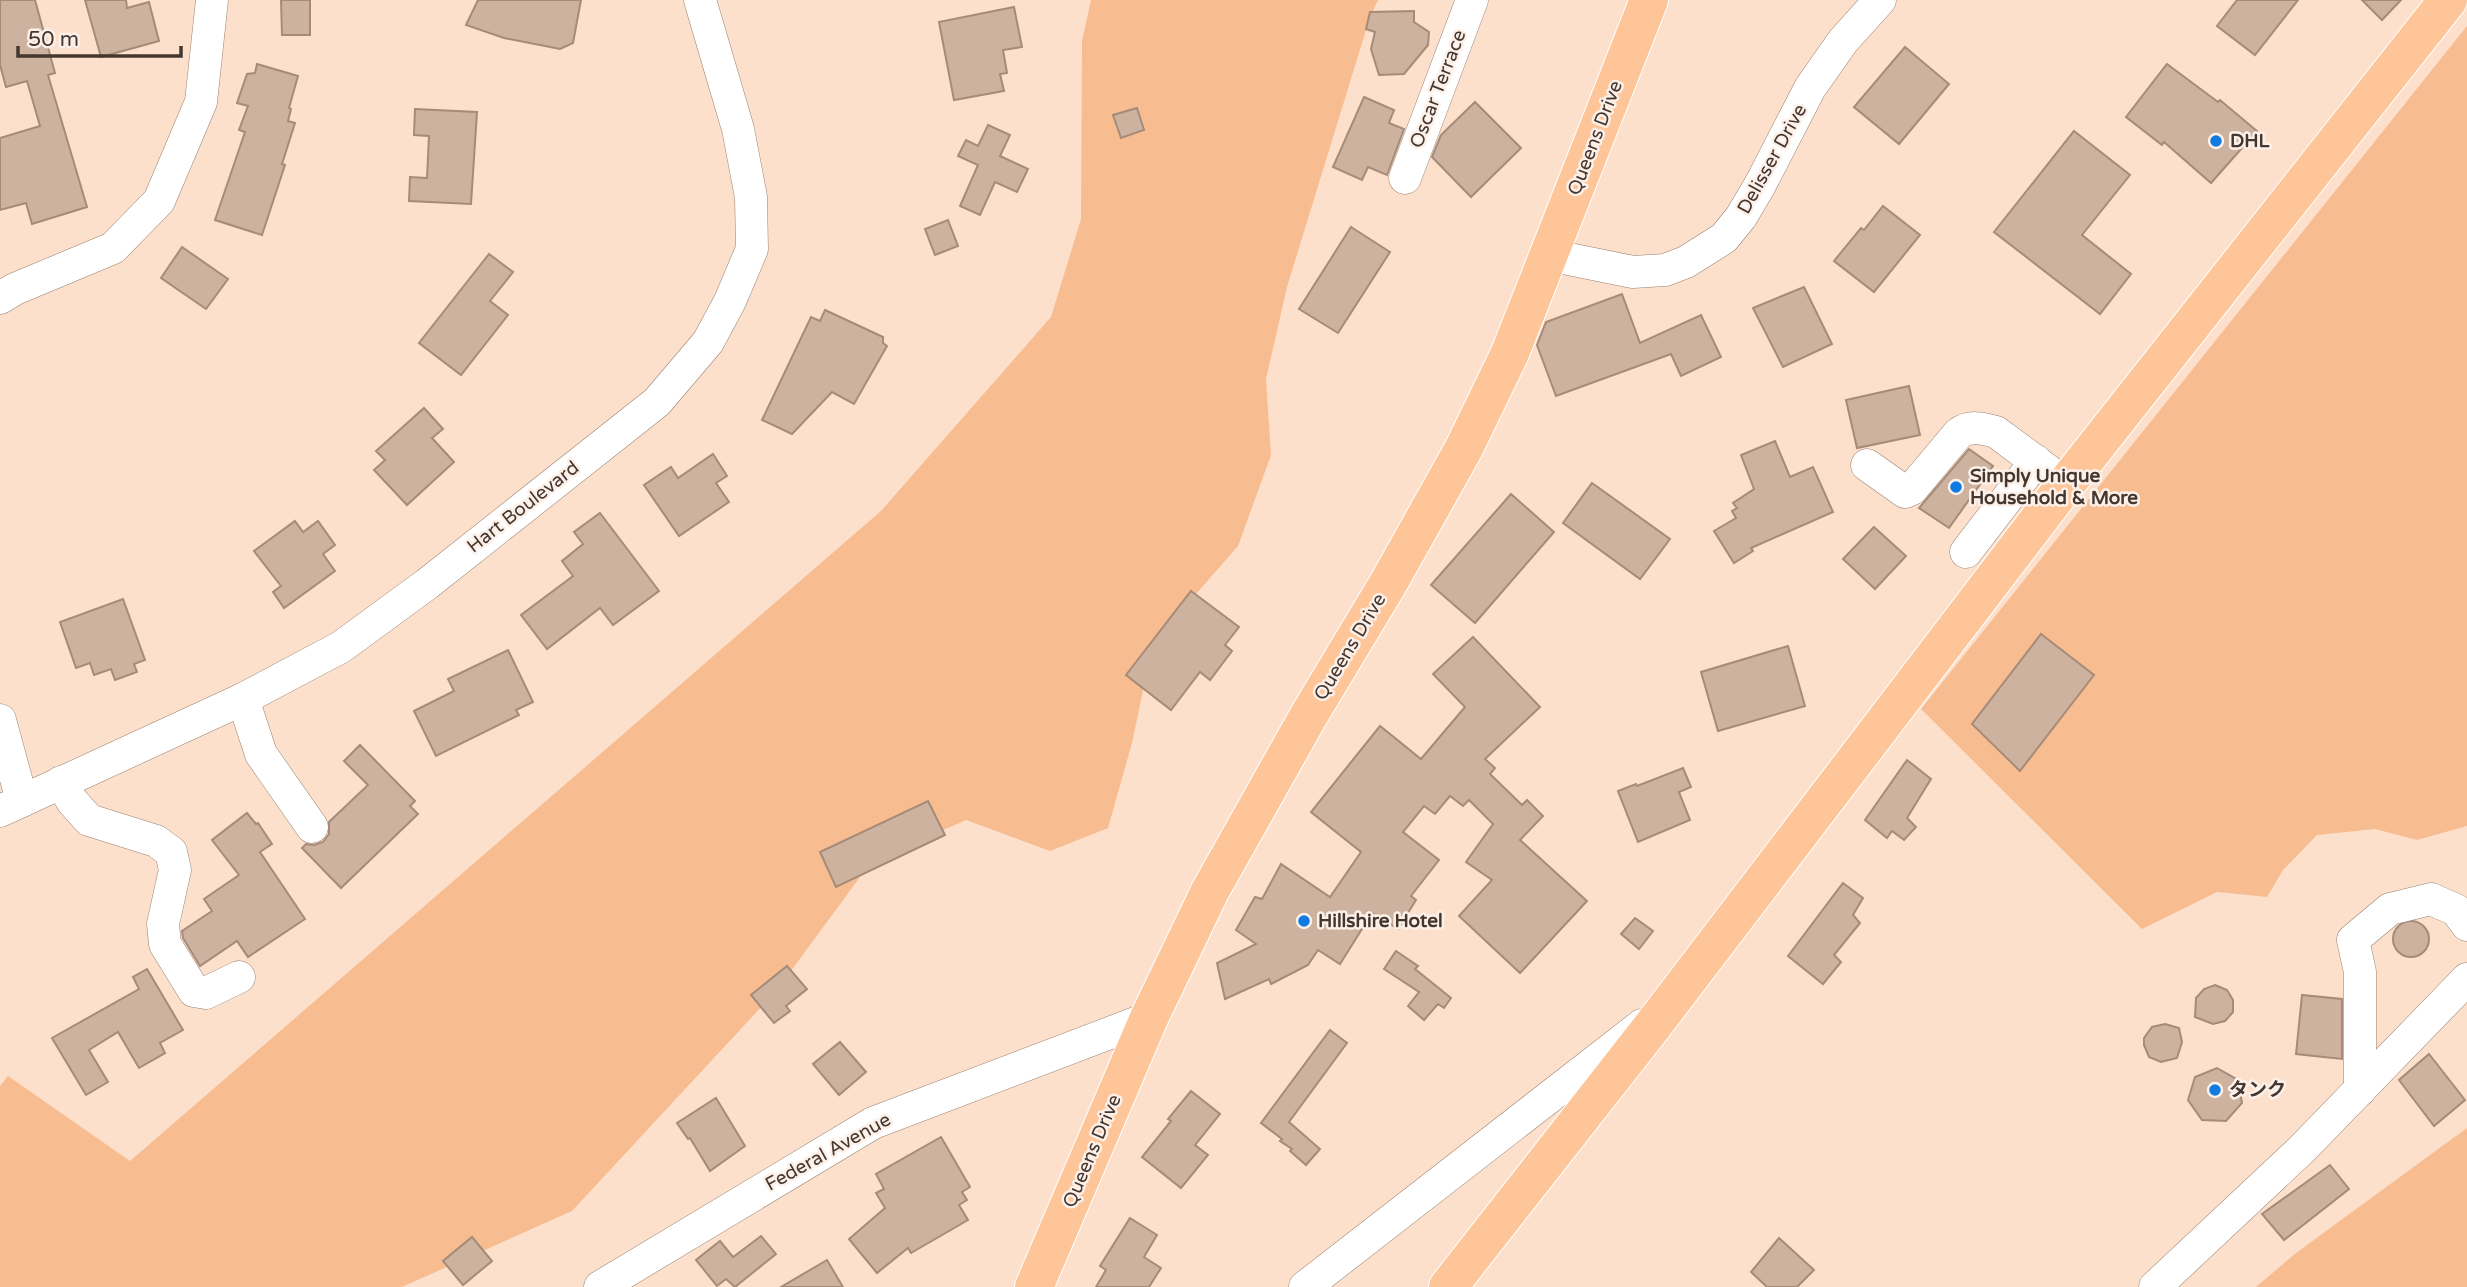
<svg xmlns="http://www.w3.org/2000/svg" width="2467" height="1287" viewBox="0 0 2467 1287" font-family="'Varela Round','Noto Sans JP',sans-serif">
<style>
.green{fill:#f7bc90}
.building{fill:#cdb29f;stroke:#a58b78;stroke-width:2}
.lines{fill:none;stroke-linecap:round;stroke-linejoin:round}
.minor-casing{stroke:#9a816e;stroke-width:33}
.major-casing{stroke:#fff;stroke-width:40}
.minor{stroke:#fff;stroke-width:32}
.major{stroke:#fdc598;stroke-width:38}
.poi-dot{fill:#107ce3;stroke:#fcf0e8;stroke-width:2.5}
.labels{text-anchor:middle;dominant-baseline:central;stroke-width:5;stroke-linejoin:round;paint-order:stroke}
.street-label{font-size:19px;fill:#433730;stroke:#fcf0e8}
.poi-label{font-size:19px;font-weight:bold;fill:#433730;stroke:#fcf0e8;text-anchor:start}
</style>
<rect width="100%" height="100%" fill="#fce0cc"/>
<g class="green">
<path d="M1091,0H1378L1370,17L1287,287L1266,379L1271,455L1238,546L1153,643L1132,743L1108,828L1050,851L966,820L871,862L777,990L572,1211L402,1287H0V1086L8,1076L130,1161L881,511L1051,317L1081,219L1082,41Z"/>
<path d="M2467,26V826L2417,840L2375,829L2317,835L2283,870L2267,897L2217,892L2142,929L1921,709Z"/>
<path d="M2467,1128V1287H2256L2296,1253Z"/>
</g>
<g class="building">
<path d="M0,0H35L55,73L48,75L87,207L32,224L26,203L0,210V138L40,126L27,81L6,87L0,65Z"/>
<path d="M85,0H126L127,8L149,2L159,41L101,57Z"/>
<path d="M281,0H310V35H282Z"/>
<path d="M478,0H581L573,43L560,49L504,38L466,25Z"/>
<path d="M2237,0H2298L2255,55L2217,26Z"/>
<path d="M2362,0H2401L2382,20Z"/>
<path d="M1014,7L1022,47L1003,50L1007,73L1000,74L1004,91L954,100L939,22Z"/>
<path d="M1414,11V22L1429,32L1428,45L1404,74L1379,75L1371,49L1375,32L1366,29L1370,12Z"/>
<path d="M1905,47L1949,84L1899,144L1854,107Z"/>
<path d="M257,64L298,76L289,108L291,109L288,121L295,123L282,164L285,165L262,235L215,220L245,132L239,130L248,106L237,103L247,74L255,73Z"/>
<path d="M2167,64L2218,102L2220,100L2257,131L2211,183L2164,142L2162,145L2126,117Z"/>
<path d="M1364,97L1394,110L1389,123L1404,129L1387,175L1368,167L1362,180L1333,167Z"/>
<path d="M1475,102L1521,148L1471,197L1432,157L1441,135Z"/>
<path d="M1137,108L1144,130L1121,138L1113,115Z"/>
<path d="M415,109L477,112L471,204L409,201L410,177L427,178L429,136L414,135Z"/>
<path d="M988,125L1010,135L1000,156L1028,169L1017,192L995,182L980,215L960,206L978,165L958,156L966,140L978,146Z"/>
<path d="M2074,131L2130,175L2082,235L2131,274L2100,314L1994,232Z"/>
<path d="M1883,206L1920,235L1874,292L1834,261L1861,228L1864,230Z"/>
<path d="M948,220L958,246L935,255L925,229Z"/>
<path d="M1351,227L1390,252L1338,333L1299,309Z"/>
<path d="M182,247L228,279L206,309L161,278Z"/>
<path d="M489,254L513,272L490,301L508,315L461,375L419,343Z"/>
<path d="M1804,287L1832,344L1783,367L1753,308Z"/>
<path d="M1622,294L1640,343L1701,315L1721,357L1681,376L1671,354L1556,396L1537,345L1546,322Z"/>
<path d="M825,310L883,337V343L887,346L854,404L832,392L792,434L762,420L811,317L820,321Z"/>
<path d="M1909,386L1920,435L1857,448L1846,400Z"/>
<path d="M424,408L443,429L432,438L454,462L407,505L374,470L385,460L376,451Z"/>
<path d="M1775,441L1790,477L1813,467L1833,512L1751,548L1753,551L1734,563L1714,531L1736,518L1732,511L1737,508L1733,503L1754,489L1741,455Z"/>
<path d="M1969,449L1993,466L1949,528L1919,508Z"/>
<path d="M713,454L727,476L716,483L729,502L679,536L644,485L671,467L678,478Z"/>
<path d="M1592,483L1670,539L1640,579L1563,523Z"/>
<path d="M1511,494L1554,532L1475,623L1431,585Z"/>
<path d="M600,513L659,591L613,625L600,608L547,649L521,615L573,576L562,561L583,544L574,532Z"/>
<path d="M295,521L303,532L318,521L335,545L323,554L335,571L284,608L273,592L281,586L254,551Z"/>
<path d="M1874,527L1906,556L1875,589L1843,559Z"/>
<path d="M1191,591L1239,627L1225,645L1232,651L1210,680L1200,672L1171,710L1126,675Z"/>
<path d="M123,599L145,660L134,664L137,672L115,680L111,669L94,675L90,663L76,668L60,622Z"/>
<path d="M2041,634L2094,675L2020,771L1972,724Z"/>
<path d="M1473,637L1540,707L1485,759L1495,768L1490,774L1522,805L1527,800L1543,816L1520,840L1587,901L1520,973L1459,916L1492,880L1466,862L1493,824L1469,800L1463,806L1450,796L1435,814L1424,806L1403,832L1439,860L1411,896L1416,900L1398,929L1372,913L1340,964L1318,950L1308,965L1271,984L1269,979L1225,999L1217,963L1256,944L1236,930L1255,897L1262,899L1281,864L1330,897L1361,852L1311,812L1380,726L1421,759L1465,707L1433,674Z"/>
<path d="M1788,646L1805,706L1718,731L1701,672Z"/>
<path d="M508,650L533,702L516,710L519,715L436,756L414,711L454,691L448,679Z"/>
<path d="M360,745L415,801L410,806L418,814L341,888L302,848L306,844L314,845L323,842L329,834V822L368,785L344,761Z"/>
<path d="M1907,760L1931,779L1907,818L1916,827L1904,840L1892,831L1887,838L1865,820Z"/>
<path d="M1683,768L1691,787L1679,792L1690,820L1638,842L1618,791L1636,784L1637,786Z"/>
<path d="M928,801L945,835L836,887L820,852Z"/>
<path d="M247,813L256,824L258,823L272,844L260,852L305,919L248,957L237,941L200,966L183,938L182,931L212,911L204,899L239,875L212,840Z"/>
<path d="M1843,883L1863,898L1853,915L1860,923L1834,955L1841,962L1823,984L1788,956Z"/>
<path d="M1635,918L1653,931L1639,949L1621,934Z"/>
<circle cx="2411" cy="939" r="18"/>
<path d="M1396,951L1418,966L1415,969L1451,998L1444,1008L1438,1004L1424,1020L1408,1006L1419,992L1384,969Z"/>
<path d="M787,966L807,989L786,1006L790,1011L774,1023L751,995Z"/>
<path d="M147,969L183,1030L160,1043L165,1053L139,1068L118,1032L89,1050L108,1082L86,1095L52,1038L139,989L133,977Z"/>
<path d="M2215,985L2227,990L2233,1000V1012L2225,1021L2213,1024L2195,1017L2196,998L2204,989Z"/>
<path d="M2302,995L2342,999V1059L2296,1054Z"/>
<path d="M2165,1024L2179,1028L2182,1042L2177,1058L2161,1062L2149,1057L2144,1045V1038L2152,1027Z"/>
<path d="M1330,1030L1347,1043L1289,1122L1320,1149L1306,1165L1290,1151L1292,1149L1280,1141L1282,1139L1261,1123Z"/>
<path d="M840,1042L866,1072L839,1095L813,1064Z"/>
<path d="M2429,1054L2465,1100L2434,1126L2399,1080Z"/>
<path d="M2217,1068L2238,1080L2242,1103L2226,1121L2202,1120L2188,1100L2195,1077Z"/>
<path d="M1191,1091L1220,1114L1195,1145L1208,1155L1181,1188L1142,1157L1171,1121L1168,1119Z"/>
<path d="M716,1098L745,1146L710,1171L690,1138L688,1139L677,1123Z"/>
<path d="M941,1137L970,1187L962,1192L967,1200L959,1205L968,1220L911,1253L908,1248L877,1273L849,1239L885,1208L876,1193L884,1189L876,1174Z"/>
<path d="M2330,1165L2349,1189L2284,1240L2262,1214Z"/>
<path d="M1130,1218L1157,1235L1144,1257L1161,1268L1149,1287H1096L1106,1270L1100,1266Z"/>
<path d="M761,1236L776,1254L735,1287L726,1279L717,1286L696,1260L720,1241L733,1257Z"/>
<path d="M472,1237L492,1261L463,1285L443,1261Z"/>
<path d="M1779,1238L1814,1270L1797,1287H1767L1751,1272Z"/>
<path d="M827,1260L843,1287H781Z"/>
</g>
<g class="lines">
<defs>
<g id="minor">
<path d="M1405,178L1472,0"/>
<path d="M1549,255L1633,272L1665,270L1686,262L1724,238L1741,217L1760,185L1810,88L1843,41L1880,0"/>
<path d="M0,298L15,289L113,248L159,201L201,102L212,0"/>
<path d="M1867,465L1905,492L1912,489L1958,434C1969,425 1983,428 1996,432L2066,484"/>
<path d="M1966,552L2036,461"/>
<path d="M243,699L261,754L312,827"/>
<path d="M0,720L22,801"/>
<path d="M61,782L72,801L89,820L156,841L171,852L175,870L163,924L165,944L194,991L206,993L239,977"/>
<path d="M0,811L243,699L341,647L427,584L657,402L708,342L730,301L752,249L751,197L738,129L700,0"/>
<path d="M2360,1090V972L2353,940L2390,909L2431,899L2456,910L2467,925"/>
<path d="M600,1287L873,1123L1149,1018"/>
<path d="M1305,1287L1642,1025"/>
<path d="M2155,1287L2303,1148L2467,979"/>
</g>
<g id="major">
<path d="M1034,1287L1149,1018L1210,891L1309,715L1389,582L1464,448L1510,353L1649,0"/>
<path d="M1448,1287L1651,1028L2066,484L2448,0"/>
</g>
</defs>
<use href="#minor" class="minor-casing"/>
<use href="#major" class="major-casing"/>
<use href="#minor" class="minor"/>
<use href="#major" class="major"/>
</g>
<g class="poi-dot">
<circle cx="2216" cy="141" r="7"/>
<circle cx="1956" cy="487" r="7"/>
<circle cx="1304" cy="921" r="7"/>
<circle cx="2215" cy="1090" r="7"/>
</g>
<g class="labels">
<g class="street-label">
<text transform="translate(1438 89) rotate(-69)">Oscar Terrace</text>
<text transform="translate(1595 138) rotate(-69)">Queens Drive</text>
<text transform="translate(1772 159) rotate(-61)">Delisser Drive</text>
<text transform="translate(523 507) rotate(-38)">Hart Boulevard</text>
<text transform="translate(1350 647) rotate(-59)">Queens Drive</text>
<text transform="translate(1092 1151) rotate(-67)">Queens Drive</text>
<text transform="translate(828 1152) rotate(-29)">Federal Avenue</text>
</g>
<g class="poi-label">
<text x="2230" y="141">DHL</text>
<text x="1970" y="476">Simply Unique<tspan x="1970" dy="22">Household &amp; More</tspan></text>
<text x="1318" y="921">Hillshire Hotel</text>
<text x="2229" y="1090">タンク</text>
</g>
</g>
<path d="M18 46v10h163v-10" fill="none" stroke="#433730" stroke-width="3.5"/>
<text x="28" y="46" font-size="21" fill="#433730" stroke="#fcf0e8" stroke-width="5" paint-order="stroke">50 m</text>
</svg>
